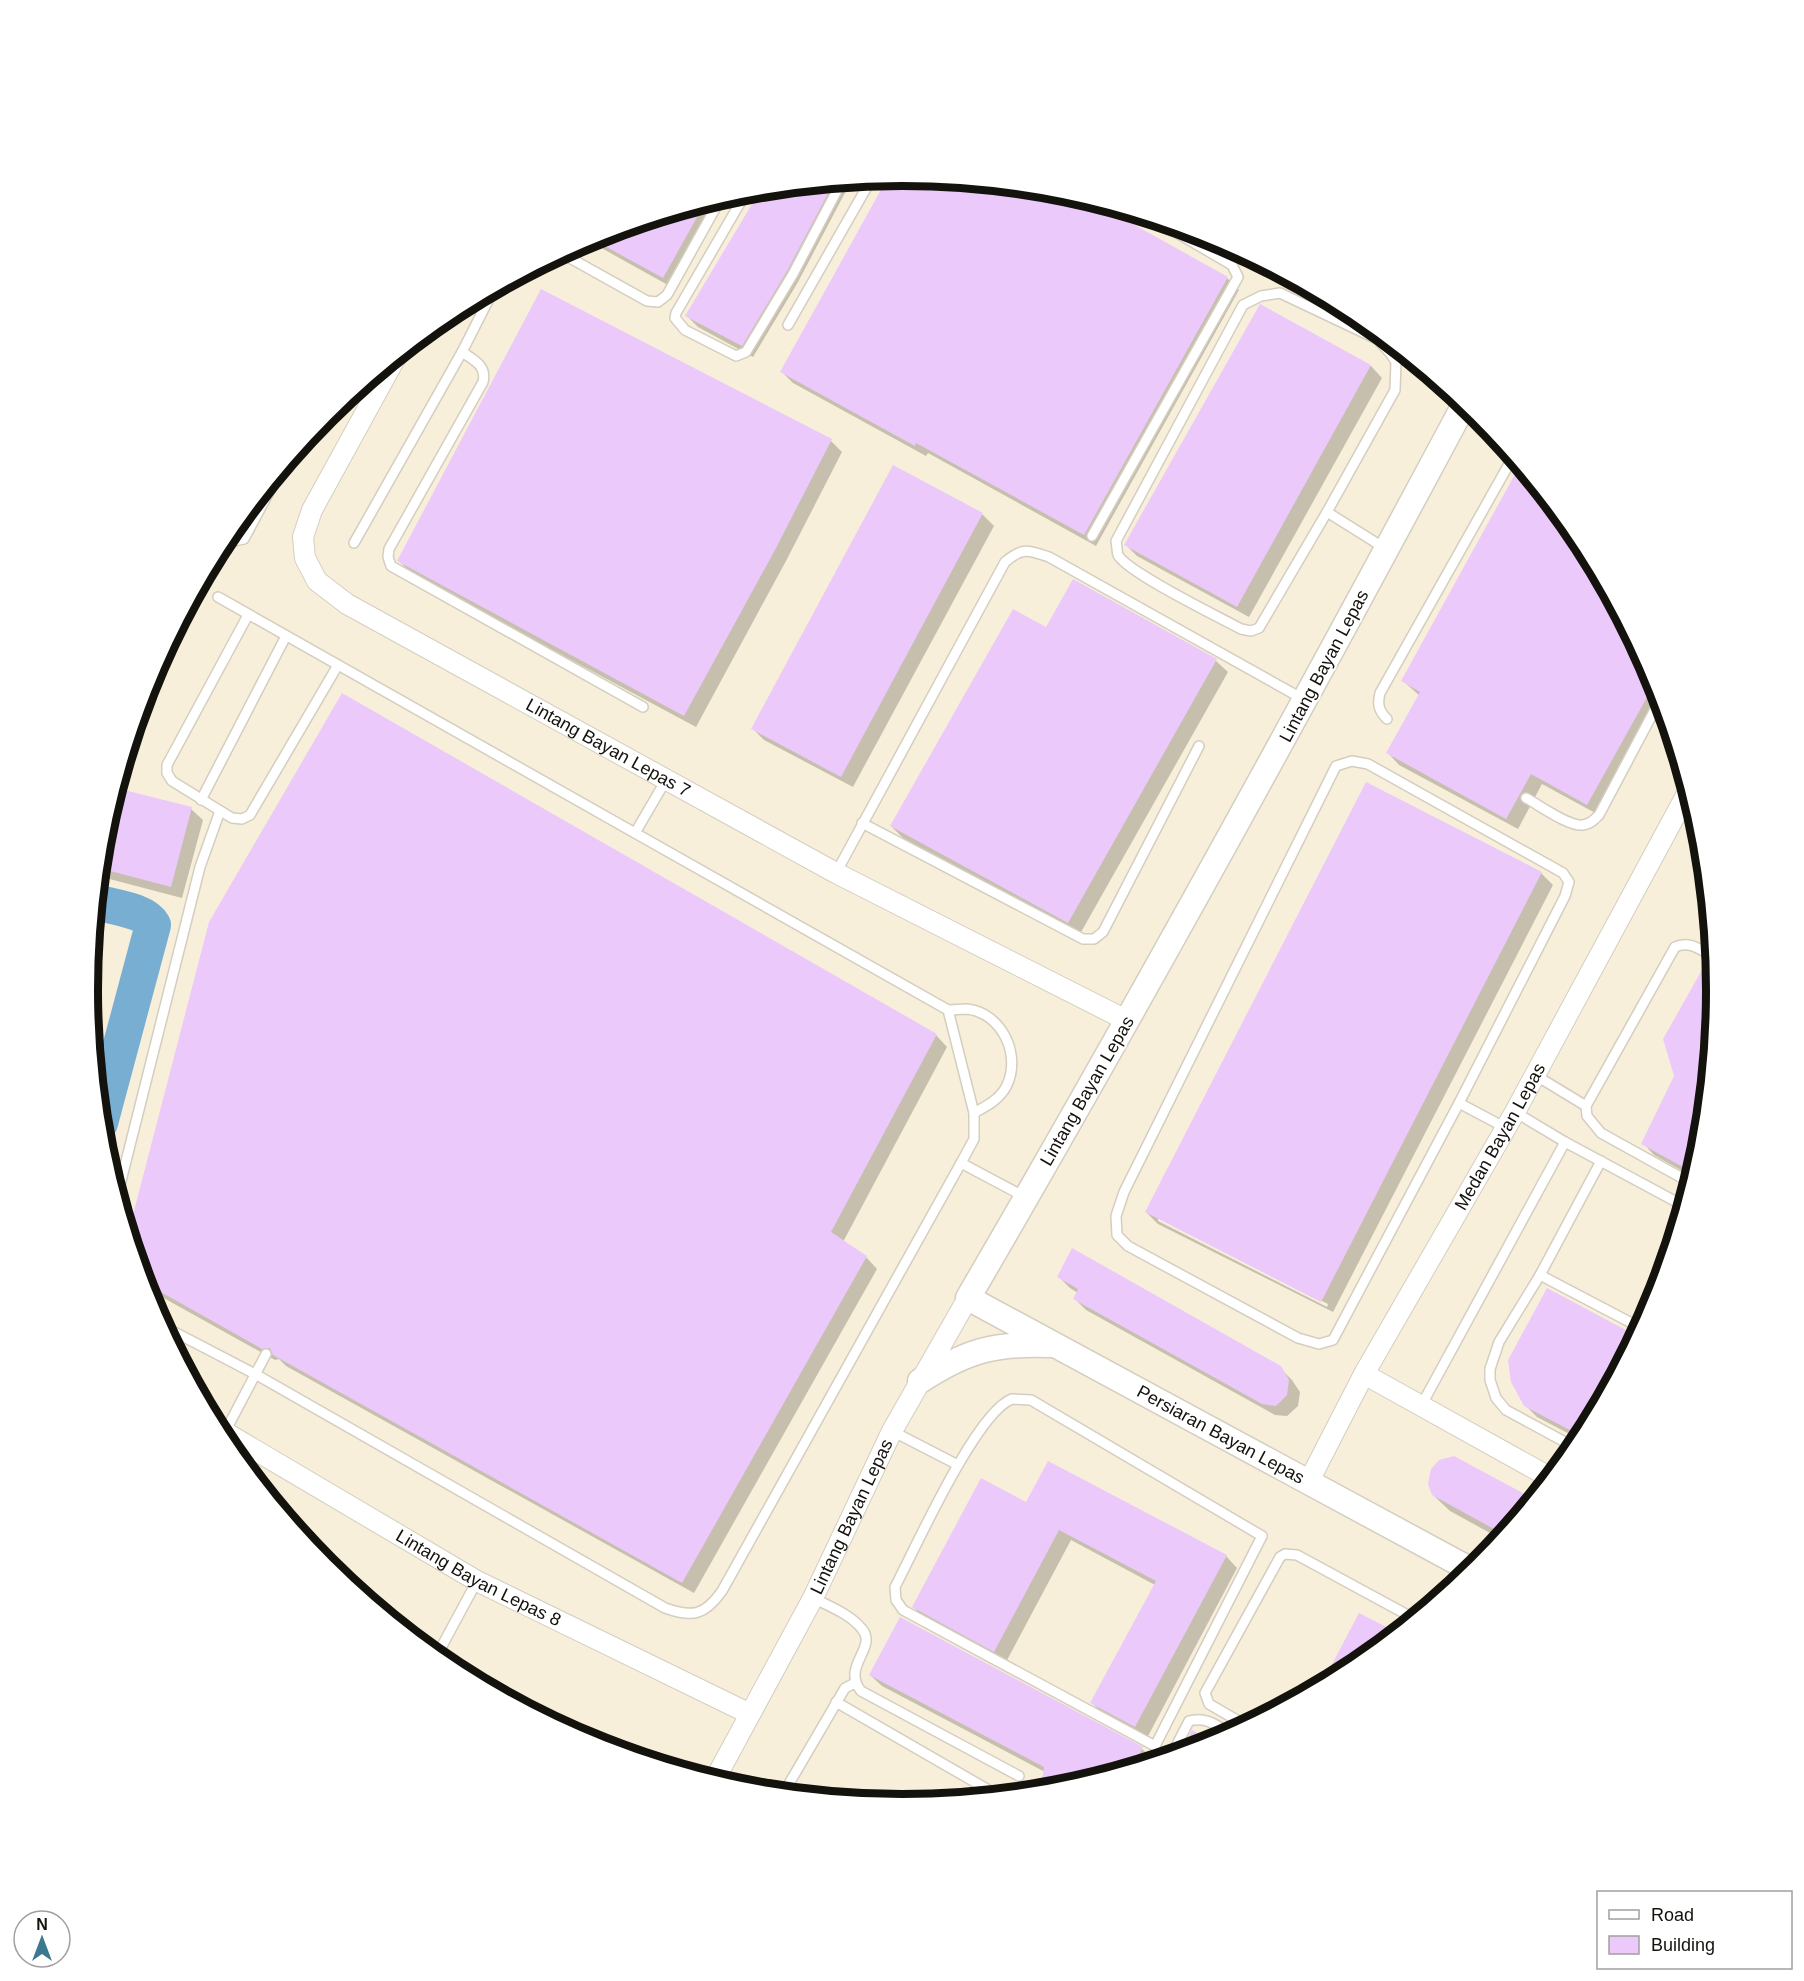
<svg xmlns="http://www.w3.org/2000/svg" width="1804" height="1981" viewBox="0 0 1804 1981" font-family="Helvetica,sans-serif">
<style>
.built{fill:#f8efda}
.shadow{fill:#0003;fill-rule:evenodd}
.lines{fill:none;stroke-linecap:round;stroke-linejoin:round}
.river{stroke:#77aed2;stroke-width:36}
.building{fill:#ecc9fb}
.service-casing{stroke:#d4cec0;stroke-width:12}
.minor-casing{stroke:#d4cec0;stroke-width:22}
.tertiary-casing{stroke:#d4cec0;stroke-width:27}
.service{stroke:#fff;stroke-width:9}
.minor{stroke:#fff;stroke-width:20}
.tertiary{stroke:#fff;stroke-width:24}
.labels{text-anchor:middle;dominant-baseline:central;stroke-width:4.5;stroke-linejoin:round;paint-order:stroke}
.street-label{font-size:18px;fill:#14120d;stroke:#fff}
.rim{fill:none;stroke:#14120d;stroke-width:8}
</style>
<rect width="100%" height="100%" fill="#fffbf3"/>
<circle class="built" cx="902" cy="991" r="812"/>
<g class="shadow">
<path d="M902,176L1061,191L1081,197L1227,278L1239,290L1096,546L928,453L926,456L793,383L782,372L890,177Z"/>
<path d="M862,179L858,187L853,185L847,189L798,282L753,357L698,327L687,316L763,189Z"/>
<path d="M727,196L675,289L596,245L589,238Z"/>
<path d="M1261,306L1371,366L1382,378L1249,617L1137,556L1126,545Z"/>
<path d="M831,441L842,452L786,561L696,727L443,591L409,571L398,560Z"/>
<path d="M297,449L247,543L228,533Z"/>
<path d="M982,514L994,526L853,787L764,740L753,729Z"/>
<path d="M1580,538L1655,679L1662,701L1599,815L1542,784L1518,829L1399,765L1388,753L1420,696L1403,681Z"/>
<path d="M1074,581L1216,661L1228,672L1080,934L903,838L891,826L1047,629Z"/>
<path d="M134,729L137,732L122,791L191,809L203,820L182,898L98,876L103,831Z"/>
<path d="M1541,873L1553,885L1333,1312L1158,1224L1146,1212ZM1158,1218L1328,1304L1327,1307L1158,1221Z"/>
<path d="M1707,964L1715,968L1717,991L1701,1150L1693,1177L1654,1155L1643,1143L1676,1076Z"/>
<path d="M936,1035L947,1047L843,1242L866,1257L877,1269L694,1593L286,1366L279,1359L275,1360L144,1287L129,1237Z"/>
<path d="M1059,1277L1280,1368L1292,1380L1300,1392L1298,1406L1287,1416L1275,1415L1086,1310L1075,1299L1078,1293L1070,1288Z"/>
<path d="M1547,1290L1636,1338L1581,1440L1537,1417L1525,1405Z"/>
<path d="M1433,1495L1533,1500L1501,1539L1450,1511Z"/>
<path d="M1027,1504L1226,1556L1237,1568L1147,1738L1104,1715L1092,1703L1155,1585L1071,1540L1006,1662L925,1618L913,1607Z"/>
<path d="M900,1619L1142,1749L1154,1760L1153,1762L1061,1790L1045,1772L882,1686L870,1675Z"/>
<path d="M1397,1634L1355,1668L1322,1686Z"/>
</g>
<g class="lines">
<path class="river" d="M96,902C112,907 145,910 153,925L100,1123"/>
</g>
<g class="building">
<path d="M902,176L1061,191L1088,199L1228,277L1084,535L916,443L915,446L780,372L888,177Z"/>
<path d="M834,182L787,271L742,346L685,316L761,189Z"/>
<path d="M705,203L663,278L590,238V237Z"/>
<path d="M541,289L832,439L775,550L684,716L397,561Z"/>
<path d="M1260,304L1371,365L1237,607L1124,545Z"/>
<path d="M893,465L983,513L841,777L751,729Z"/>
<path d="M1520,465L1580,538L1656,681L1587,805L1531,774L1506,819L1386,753L1420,692L1401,681Z"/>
<path d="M1073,579L1217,659L1068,923L890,826L1013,609L1046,627Z"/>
<path d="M342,693L937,1034L831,1232L867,1256L682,1583L273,1355L270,1348L262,1349L143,1282L128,1234L209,922Z"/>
<path d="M1366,782L1542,872L1321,1302L1145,1212Z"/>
<path d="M116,788L192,807L171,887L99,868L103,831Z"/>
<path d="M1707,961L1714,964L1717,991L1701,1150L1694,1173L1641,1144L1674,1076L1663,1039Z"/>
<path d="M1072,1248L1281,1366L1289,1380L1287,1395L1276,1406L1262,1404L1073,1299L1078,1289L1057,1277Z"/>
<path d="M1547,1288L1637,1336L1583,1437L1524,1406L1511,1382L1508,1360Z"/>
<path d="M1454,1456L1534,1499L1505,1535L1432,1495L1428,1484L1431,1469L1439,1460Z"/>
<path d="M1048,1461L1227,1555L1135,1727L1090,1703L1156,1581L1059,1530L994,1652L912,1607L981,1478L1026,1502Z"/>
<path d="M1359,1613L1398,1633L1354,1668L1320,1687Z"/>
<path d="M900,1617L1143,1747L1132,1768L1061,1790L1040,1792L1044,1767L869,1675Z"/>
<path d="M1192,1730L1215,1743L1180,1754Z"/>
</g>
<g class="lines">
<defs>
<g id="service">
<path d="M747,191L676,313L675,318L685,330L736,356L746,352L793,274L842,181"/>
<path d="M561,253L647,301L658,302L667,295L721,198"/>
<path d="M494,289L462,352C474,360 487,366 483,382L389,549L388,557L391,566L643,707"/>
<path d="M1280,293L1377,339L1390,353L1396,362L1395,390L1327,512L1259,628L1251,631L1241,629C1219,617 1128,573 1118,555C1117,552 1117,545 1116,541L1243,305L1261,296Z"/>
<path d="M788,325L872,178"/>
<path d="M1327,512L1386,549"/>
<path d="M1092,536L1238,277L1232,265L1153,219"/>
<path d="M222,542L225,543L244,539L284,464"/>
<path d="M354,543L462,352"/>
<path d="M218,597L635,833L666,780"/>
<path d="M248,615L167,765V773L172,781L232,818L242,819L250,815L338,665"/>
<path d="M1387,719C1379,711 1377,705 1380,693L1513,457"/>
<path d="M1352,761L1368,764L1563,873L1569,882L1565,896L1459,1103L1333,1340L1319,1344L1298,1338L1128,1246L1117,1235L1116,1216L1124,1192L1336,766Z"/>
<path d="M1526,798C1539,805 1569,827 1583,825C1590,824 1594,820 1599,815L1661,698"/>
<path d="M201,800L286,636"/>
<path d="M862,823L1083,939H1094L1103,932L1199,746"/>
<path d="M635,833L948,1010L974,1113V1139L961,1163L1025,1197"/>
<path d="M836,873L1005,562C1023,547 1028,550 1049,557L1303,699"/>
<path d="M948,1010C954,1010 961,1009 967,1009C1003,1013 1022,1057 1006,1087C999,1100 986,1106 974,1113"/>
<path d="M1535,1075L1586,1106"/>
<path d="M1459,1103L1506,1128"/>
<path d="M1515,1112L1565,1142L1684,1206"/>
<path d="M1691,1183L1601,1133L1587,1116L1586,1106L1675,947C1689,940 1701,950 1714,957"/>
<path d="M117,1197L200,867L220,811"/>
<path d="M1540,1275L1641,1328"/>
<path d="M161,1325L255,1374L665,1608C693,1618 705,1615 722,1591L961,1163"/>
<path d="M1012,1399L1031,1400L1262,1536L1155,1746L903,1610L896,1600L895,1587C915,1549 976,1412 1012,1399Z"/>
<path d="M1421,1406L1565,1142"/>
<path d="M892,1431L958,1465"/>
<path d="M225,1432L266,1354"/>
<path d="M1576,1448L1506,1410L1496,1398L1490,1380V1369L1499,1342L1540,1275L1601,1161"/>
<path d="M813,1598C829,1606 850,1614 862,1629C878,1648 841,1666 861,1691L1019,1776"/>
<path d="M436,1657L477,1581"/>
<path d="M836,1702L999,1796"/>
<path d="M1247,1726L1209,1704L1205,1693L1280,1557L1285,1554L1297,1555L1415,1619"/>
<path d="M1171,1756L1189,1721C1206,1716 1217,1726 1231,1734"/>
<path d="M783,1794L845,1688L855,1683"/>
</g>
<g id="minor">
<path id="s1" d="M396,357L312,510L303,537L305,558L317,581L347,604L836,873L1128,1021"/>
<path d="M1364,1374L1551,1478"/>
<path id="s2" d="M216,1427L477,1581L750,1714"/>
<path id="s3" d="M1309,1481L1364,1374L1515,1112L1689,790"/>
<path id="s4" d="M714,1781L813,1598L892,1431L968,1298"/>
</g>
<g id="tertiary">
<path id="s5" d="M1465,403C1304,704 1140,1003 968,1298L1473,1571"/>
<path d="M920,1381C966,1351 994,1343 1049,1345"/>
</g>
</defs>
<use href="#service" class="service-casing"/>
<use href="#minor" class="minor-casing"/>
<use href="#tertiary" class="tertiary-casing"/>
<use href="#service" class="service"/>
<use href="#minor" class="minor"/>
<use href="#tertiary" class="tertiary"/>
</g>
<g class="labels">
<g class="street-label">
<text transform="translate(1324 666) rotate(-62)">Lintang Bayan Lepas</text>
<text stroke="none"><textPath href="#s1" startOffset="586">Lintang Bayan Lepas 7</textPath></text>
<text transform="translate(1087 1091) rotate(-60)">Lintang Bayan Lepas</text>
<text stroke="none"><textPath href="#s3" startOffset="394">Medan Bayan Lepas</textPath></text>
<text stroke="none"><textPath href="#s5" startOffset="1311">Persiaran Bayan Lepas</textPath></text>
<text stroke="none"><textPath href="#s4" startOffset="298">Lintang Bayan Lepas</textPath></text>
<text stroke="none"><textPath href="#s2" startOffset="303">Lintang Bayan Lepas 8</textPath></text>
</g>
</g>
<path d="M0 0H1804V1981H0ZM98 990a804 804 0 1 1 1608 0a804 804 0 1 1-1608 0Z" fill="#fff" fill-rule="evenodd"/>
<path class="rim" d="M98 990a804 804 0 1 1 1608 0a804 804 0 1 1-1608 0Z"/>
<rect x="1597" y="1891" width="195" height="78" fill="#ffffff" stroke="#a1a09e" stroke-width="1.5"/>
<rect x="1609" y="1910" width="30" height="9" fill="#ffffff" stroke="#a1a09e" stroke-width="1.5"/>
<text x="1651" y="1921" font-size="18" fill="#14120d">Road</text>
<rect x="1609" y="1936" width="30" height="18" fill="#ecc9fb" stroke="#a1a09e" stroke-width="1.5"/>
<text x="1651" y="1951" font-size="18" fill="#14120d">Building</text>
<g transform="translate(42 1939)"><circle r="28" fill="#ffffff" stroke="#a1a09e" stroke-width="1.5"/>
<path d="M0-4.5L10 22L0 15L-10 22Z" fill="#3c7990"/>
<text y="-9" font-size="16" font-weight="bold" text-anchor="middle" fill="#14120d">N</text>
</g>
</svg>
